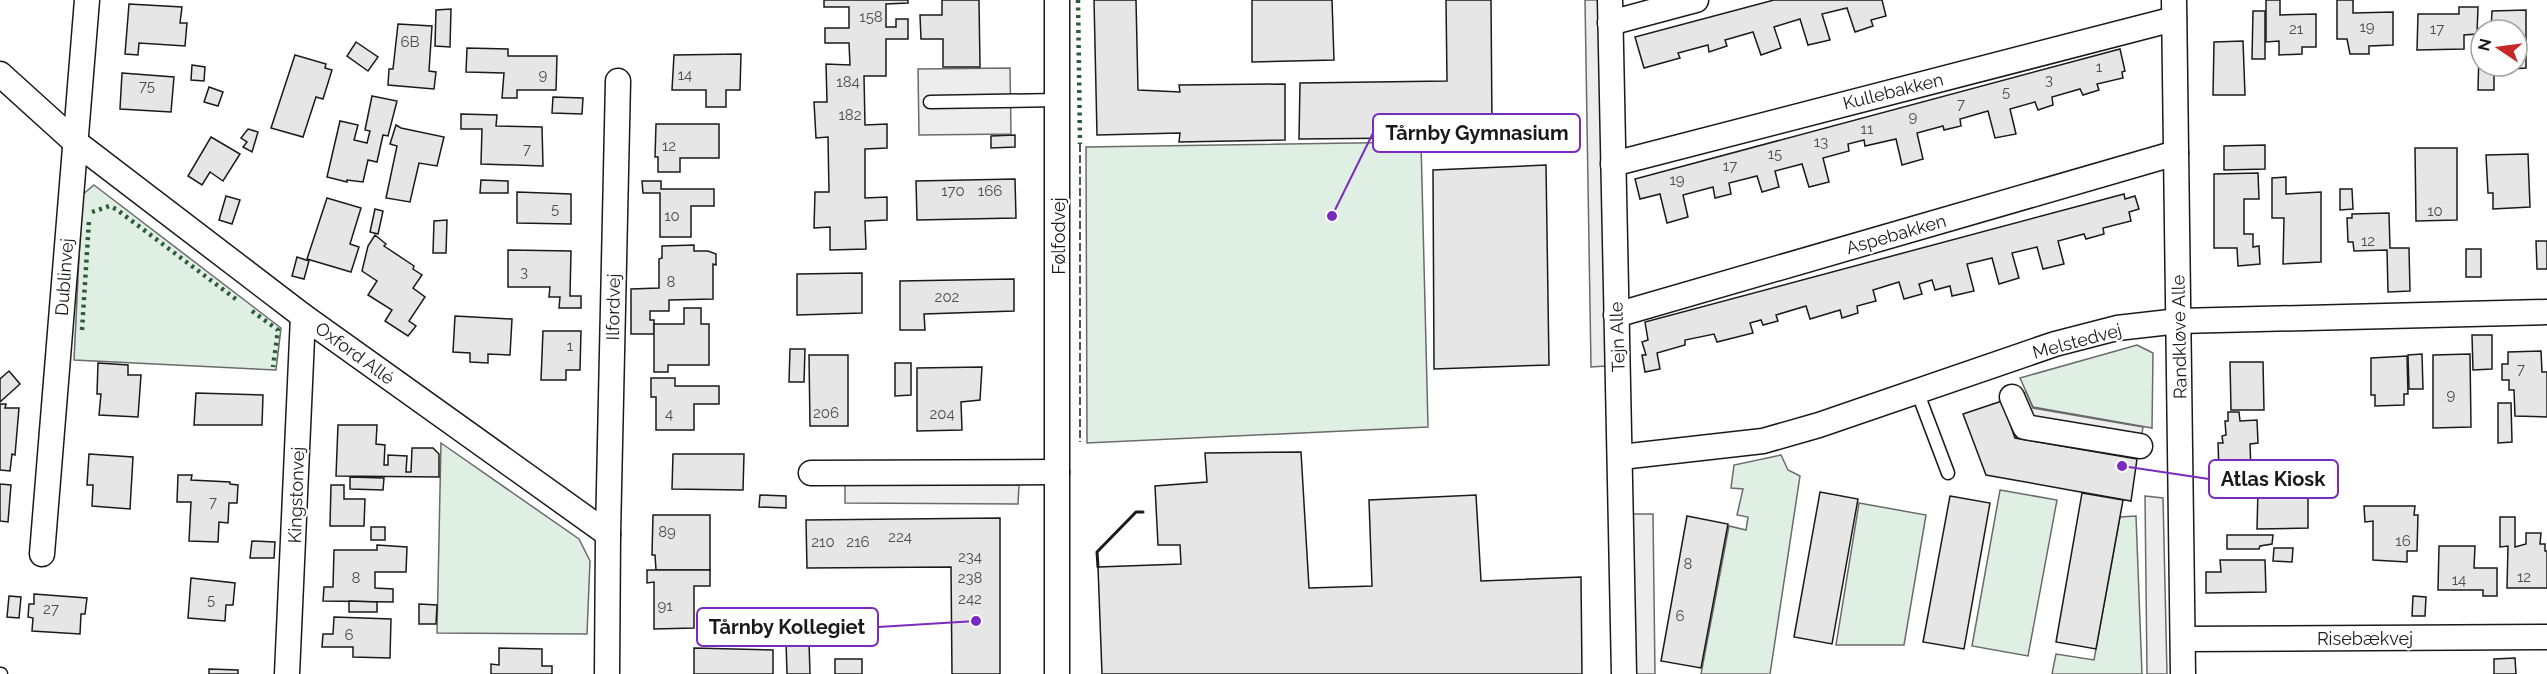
<svg xmlns="http://www.w3.org/2000/svg" width="2547" height="674" viewBox="0 0 2547 674" font-family="Raleway,sans-serif">
<style>
.green{fill:#e0efe3;stroke:#6a6a6a;stroke-width:1.5}
.parking{fill:#ededed;stroke:#6a6a6a;stroke-width:1.5}
.building{fill:#e6e6e6;stroke:#1a1a1a;stroke-width:1.5}
.lines{fill:none;stroke-linecap:round;stroke-linejoin:round}
.lane-casing{stroke:#1a1a1a;stroke-width:15}
.street-casing{stroke:#1a1a1a;stroke-width:27}
.lane{stroke:#fff;stroke-width:12}
.street{stroke:#fff;stroke-width:24}
.hedge{stroke:#2b5a34;stroke-width:4.5;stroke-dasharray:3 4.5;stroke-linecap:butt}
.fence{stroke:#1a1a1a;stroke-width:1.5;stroke-dasharray:8 3;stroke-linecap:butt}
.wall{stroke:#1a1a1a;stroke-width:3}
.labels{text-anchor:middle;dominant-baseline:central;stroke-width:4.5;stroke-linejoin:round;paint-order:stroke}
.number-label{font-size:15px;fill:#4d4d4d}
.street-label{font-size:18px;fill:#1a1a1a;stroke:#fff}
.leader{fill:none;stroke:#7b2cbf;stroke-width:2}
.callout-dot{fill:#7b2cbf;stroke:#fff;stroke-width:2}
.callout{fill:#fff;stroke:#7b2cbf;stroke-width:2}
.callout-label{font-size:20px;text-anchor:middle;font-weight:bold;fill:#1a1a1a}
</style>
<rect width="100%" height="100%" fill="#fff"/>
<g class="green">
<path d="M1421,142L1428,427L1087,443L1086,147Z"/>
<path d="M94,185L281,328L276,370L74,360L82,195Z"/>
<path d="M2137,345L2153,353L2152,428L2033,407L2020,378Z"/>
<path d="M441,443L579,539L590,561L587,634L437,633Z"/>
<path d="M1781,455L1788,470L1800,476L1770,674H1701L1729,526L1746,530L1748,517L1737,515L1743,489L1731,488L1734,465Z"/>
<path d="M2000,490L2057,500L2028,656L1972,646Z"/>
<path d="M1859,503L1926,515L1904,645H1836Z"/>
<path d="M2136,516L2142,674H2052L2056,654L2094,660L2120,517Z"/>
</g>
<g class="parking">
<path d="M1585,0H1617L1621,365L1591,367Z"/>
<path d="M1010,68L1011,134L919,135L918,69Z"/>
<path d="M2026,392L2033,408L2143,427L2138,458L2016,437L2002,401Z"/>
<path d="M845,485H1019L1018,504L845,503Z"/>
<path d="M2145,496L2163,498L2167,674H2147Z"/>
<path d="M1631,514H1653L1655,674H1633Z"/>
</g>
<g class="building">
<path d="M824,0H908V3L886,4V27H896V19H908V39H886V76H864L865,125L887,124V148L865,149V198L887,197V220L865,221L866,249L830,250V227L814,228L815,192H829L828,137L816,138L814,102H827L826,64L850,65L849,43H825V28H849V7H824Z"/>
<path d="M942,0H979L980,67H943V39H921L920,15H942Z"/>
<path d="M1094,0H1136L1138,90L1180,92L1179,85L1285,84V140L1179,142L1180,133L1097,135Z"/>
<path d="M1252,0H1332L1334,60L1252,62Z"/>
<path d="M1446,0H1491L1492,126L1404,127L1405,138L1299,139L1300,83L1447,81Z"/>
<path d="M1774,0H1882L1886,16L1871,20L1873,26L1855,32L1847,8L1822,14L1830,40L1808,45L1800,19L1774,27L1781,48L1761,55L1753,32L1725,40L1727,46L1709,52L1708,45L1678,53L1680,58L1644,68L1635,37Z"/>
<path d="M2266,0H2280V15L2316,14V47H2302V54L2279,55V41L2266,42Z"/>
<path d="M2337,0H2353V13L2393,12V45L2369,46V54H2350L2347,39H2337Z"/>
<path d="M129,4L182,7L180,23H187L185,46L139,43L138,55L125,54Z"/>
<path d="M2459,7H2478L2477,34L2464,35V49L2417,50L2418,14H2459Z"/>
<path d="M451,9L450,47L435,46L436,10Z"/>
<path d="M2526,10V68L2494,70V90H2478L2479,50L2481,66H2517V30H2491L2492,11Z"/>
<path d="M2253,11H2265V59H2252Z"/>
<path d="M398,24L432,26L429,71L436,72L434,89L388,85L389,69H393Z"/>
<path d="M2243,41L2245,95H2213L2214,42Z"/>
<path d="M356,42L378,57L368,71L347,56Z"/>
<path d="M467,48L508,49V56H557L556,90H517V98H502L504,73L466,72Z"/>
<path d="M2120,49L2125,71L2122,72L2123,78L2097,84L2099,90L2083,95L2080,89L2052,97L2053,105L2038,110L2035,102L2010,109L2016,134L1995,138L1988,111L1960,119L1961,126L1944,130L1943,126L1917,133L1923,159L1902,165L1896,139L1865,146L1864,140L1848,144L1849,151L1823,158L1829,182L1809,187L1802,164L1775,171L1779,187L1762,192L1757,176L1729,183L1731,194L1715,198L1713,187L1683,195L1688,217L1667,223L1660,194L1640,199L1635,179Z"/>
<path d="M741,54L740,90H726V107H706V90H672L674,55Z"/>
<path d="M295,55L326,64L325,68L332,70L323,99L316,97L303,137L271,128Z"/>
<path d="M192,65L205,67L204,81L191,80Z"/>
<path d="M122,73L174,77L171,112L120,109Z"/>
<path d="M209,87L223,92L218,106L204,102Z"/>
<path d="M372,96L397,101L388,136L383,135L377,162L368,160L363,182L347,180V182L327,177L340,121L358,125L354,140L367,143L370,131L365,130Z"/>
<path d="M553,97L583,98L582,114L552,113Z"/>
<path d="M461,114L497,115L496,126L542,127L543,166L481,164L482,129H461Z"/>
<path d="M656,124H719V158H680V172H658V157H655Z"/>
<path d="M396,125L401,128L444,137L437,166L419,163L410,202L386,198L397,146L390,144Z"/>
<path d="M248,129L258,132L252,152L243,147L247,142L241,138Z"/>
<path d="M1015,135V147L991,148V136Z"/>
<path d="M211,137L240,154L223,181L210,172L202,185L188,176Z"/>
<path d="M2265,145V169L2224,170V146Z"/>
<path d="M2415,148H2457V220L2416,221Z"/>
<path d="M2528,154L2530,207L2493,209V193H2488L2486,155Z"/>
<path d="M1546,165L1549,365L1434,369L1433,170Z"/>
<path d="M2258,173L2259,199H2244V234H2253V247L2259,246L2260,264L2238,266L2237,248H2214V174Z"/>
<path d="M2286,177V194L2321,192V262L2283,264L2284,218H2272V178Z"/>
<path d="M1015,179L1016,218L917,220L916,181Z"/>
<path d="M481,180L508,181V193H480Z"/>
<path d="M642,181H661V189H714V206H691V237H660V193H643Z"/>
<path d="M2340,189H2352L2353,209L2340,210Z"/>
<path d="M517,192L571,194V224L517,223Z"/>
<path d="M2124,194L2125,199L2135,196L2139,209L2129,212L2131,221L2103,228L2104,234L2086,239L2084,234L2058,241L2064,264L2043,269L2037,247L2012,253L2019,278L1999,284L1992,258L1967,264L1974,291L1952,296L1950,286L1935,290L1932,280L1919,284L1922,294L1904,299L1899,282L1873,290L1876,301L1857,306L1858,313L1842,318L1840,310L1810,319L1806,306L1776,315L1778,321L1763,325L1761,320L1750,323L1753,333L1717,342L1714,334L1685,340V345L1657,353L1660,369L1645,372L1642,355H1646L1642,342L1648,340L1645,322Z"/>
<path d="M226,196L240,200L232,224L219,220Z"/>
<path d="M327,198L361,208L350,244L359,247L351,272L307,259Z"/>
<path d="M375,209L383,211L378,234L370,232Z"/>
<path d="M2389,213L2390,248H2409L2410,291L2388,292L2387,250L2354,251L2353,242H2348L2347,218H2352V214Z"/>
<path d="M447,220L446,253H433L434,221Z"/>
<path d="M375,235L386,244L384,246L414,266L413,269L422,275L413,288L425,297L409,321L416,326L408,336L385,321L392,310L368,295L377,281L362,271L368,246Z"/>
<path d="M2536,241H2547V269H2537Z"/>
<path d="M694,245V251H708L716,254V265L713,264V299L669,300V311H650V320H654V334H631V289L659,288V259L662,258V246Z"/>
<rect x="2466" y="249" width="15" height="28"/>
<path d="M508,250L571,251L570,296H581V308H559L560,297H549L550,287H508Z"/>
<path d="M297,257L309,261L304,279L292,276Z"/>
<path d="M862,273V313L797,315V274Z"/>
<path d="M1014,279V311L924,314L925,330H900V281Z"/>
<path d="M684,308H701V324H709V365H668V372H654V324H684Z"/>
<path d="M455,316L512,319L510,355L488,354V363L470,362V353L453,352Z"/>
<path d="M543,331H581L580,370H566V380H541Z"/>
<path d="M2472,335H2492V369L2473,370Z"/>
<path d="M790,349H805L804,382H789Z"/>
<path d="M2541,351L2542,372H2547V417L2515,416L2514,390H2509V380H2502V364H2508V352Z"/>
<path d="M2422,354L2423,389H2409L2408,355Z"/>
<path d="M2470,354L2471,427L2433,428V355Z"/>
<path d="M809,355H848V426H810Z"/>
<path d="M2407,356L2408,394H2404V405L2375,406V395H2371V358Z"/>
<path d="M2230,362H2263L2264,410H2231Z"/>
<path d="M98,363L128,365V375H141L138,417L99,415L101,394H97Z"/>
<path d="M895,363H911V395L895,396Z"/>
<path d="M982,367L980,400L961,402L962,430L917,431V368Z"/>
<path d="M9,371L20,384L0,402V379Z"/>
<path d="M651,378H675V386H719V404H694V430H656V397H651Z"/>
<path d="M196,393L263,395L262,425H194Z"/>
<path d="M2002,401L2015,438L2137,459L2131,501L1986,475L1963,414Z"/>
<path d="M2498,403H2511L2512,442L2498,443Z"/>
<path d="M0,404H6L5,408H19L15,455L12,454L10,471L0,470Z"/>
<path d="M2228,412H2239L2240,421L2257,420L2258,443L2250,444L2251,470L2219,471L2218,443H2223L2222,436L2226,435L2225,421H2228Z"/>
<path d="M338,425H377L376,444L385,445L384,465H388V455L407,456L406,472H411L412,448H433L439,454V477L336,476Z"/>
<path d="M1301,452L1309,588L1372,586L1369,500L1476,495L1481,581L1581,577L1582,674H1102L1098,567L1181,564L1180,545H1158L1155,486L1207,482L1205,453Z"/>
<path d="M89,454L133,457L130,509L92,506L93,485H87Z"/>
<path d="M673,454H744L743,490L672,489Z"/>
<path d="M178,475H192L191,480L230,482V484L238,485L237,503H229L228,523L219,522L218,542L189,541L191,502H177Z"/>
<path d="M350,477L384,478L383,490L350,489Z"/>
<path d="M0,484L11,485L8,522L0,521Z"/>
<path d="M331,485H344V499H365L364,526H330Z"/>
<path d="M2258,489H2308V528L2257,529Z"/>
<path d="M1820,492L1858,499L1832,644L1794,637Z"/>
<path d="M2082,493L2123,500L2096,649L2056,642Z"/>
<path d="M760,495L786,496V508L759,507Z"/>
<path d="M1950,496L1990,503L1964,649L1923,642Z"/>
<path d="M2364,506H2415L2414,515H2418L2417,551H2407V562L2373,560V521L2365,522Z"/>
<path d="M653,515H710V570H656L655,555H652Z"/>
<path d="M1687,516L1728,524L1701,668L1661,661Z"/>
<path d="M2500,517H2515V547L2526,544V533H2541L2540,544H2545V551H2547V588H2507L2508,546L2500,547Z"/>
<path d="M1000,518V674H952L951,567L807,568L806,520Z"/>
<rect x="371" y="527" width="14" height="13"/>
<path d="M2227,535H2273L2272,544L2260,546L2259,549H2227Z"/>
<path d="M252,541L275,542L274,558H250Z"/>
<path d="M377,545L407,547L406,572H375V588L393,589V602L323,601L324,587H333L334,550H377Z"/>
<path d="M2439,546H2475L2474,568H2497V596H2483V590H2438Z"/>
<path d="M2274,548H2293L2292,562L2273,561Z"/>
<path d="M2220,560H2265L2266,592L2206,593V572H2221Z"/>
<path d="M647,570H710V586H694V628L654,629V582L647,583Z"/>
<path d="M191,578L235,583L233,605H226L225,621L188,618Z"/>
<path d="M34,594L87,598L85,614H81L80,634L32,631L33,618L28,617L29,604H34Z"/>
<path d="M9,596L21,597L19,618L7,617Z"/>
<path d="M2413,596L2426,597L2425,616H2412Z"/>
<path d="M349,601L377,602V612H349Z"/>
<path d="M419,604L437,605L436,624H419Z"/>
<path d="M334,617L391,619L390,658L353,657V647H322L323,634H333Z"/>
<path d="M786,641H809L810,674H787Z"/>
<path d="M499,648L542,649V666H552V674H491V664L499,665Z"/>
<path d="M694,648L773,650V674H694Z"/>
<path d="M2515,658L2516,674H2494V659Z"/>
<rect x="835" y="659" width="27" height="15"/>
<path d="M209,669L238,670V674H209Z"/>
</g>
<g class="lines">
<defs>
<g id="lane">
<path d="M930,102L1058,100"/>
<path d="M1917,391L1948,473"/>
<path d="M0,674H1"/>
</g>
<g id="street">
<path d="M1057,0V674"/>
<path d="M1610,0L1624,674"/>
<path d="M2174,0L2183,674"/>
<path d="M1610,23L1696,0"/>
<path d="M0,74L74,141L303,316L608,534L607,674"/>
<path d="M1613,164L2174,19"/>
<path d="M1616,315L2176,153"/>
<path d="M2012,397L2025,427L2140,446"/>
<path d="M1621,457L1763,441L1819,425L2055,344L2117,328L2179,321L2547,312"/>
<path d="M811,473L1057,472"/>
<path d="M608,534L618,81"/>
<path d="M42,554L87,0"/>
<path d="M2183,639L2547,637"/>
<path d="M287,674L303,316"/>
</g>
</defs>
<use href="#lane" class="lane-casing"/>
<use href="#street" class="street-casing"/>
<use href="#lane" class="lane"/>
<use href="#street" class="street"/>
<g class="hedge">
<path d="M1078,0L1080,144"/>
<path d="M92,212L109,206L116,209L237,300"/>
<path d="M252,311L278,330L273,367"/>
<path d="M82,330L89,221"/>
</g>
<path class="fence" d="M1080,144V442"/>
<path class="wall" d="M1098,567L1097,552L1136,512H1143"/>
</g>
<g class="labels">
<g class="number-label">
<text x="871" y="17">158</text>
<text x="2367" y="27">19</text>
<text x="2296" y="29">21</text>
<text x="2437" y="29">17</text>
<text x="410" y="42">6B</text>
<text x="2099" y="67">1</text>
<text x="543" y="75">9</text>
<text x="685" y="75">14</text>
<text x="2049" y="80">3</text>
<text x="848" y="82">184</text>
<text x="147" y="86">75</text>
<text x="2006" y="92">5</text>
<text x="1961" y="104">7</text>
<text x="850" y="115">182</text>
<text x="1913" y="117">9</text>
<text x="1867" y="129">11</text>
<text x="1821" y="142">13</text>
<text x="669" y="146">12</text>
<text x="527" y="149">7</text>
<text x="1775" y="154">15</text>
<text x="1730" y="166">17</text>
<text x="1677" y="180">19</text>
<text x="953" y="191">170</text>
<text x="990" y="191">166</text>
<text x="555" y="209">5</text>
<text x="2435" y="211">10</text>
<text x="672" y="216">10</text>
<text x="2368" y="241">12</text>
<text x="524" y="272">3</text>
<text x="671" y="282">8</text>
<text x="947" y="297">202</text>
<text x="570" y="346">1</text>
<text x="2521" y="369">7</text>
<text x="2451" y="395">9</text>
<text x="826" y="413">206</text>
<text x="669" y="414">4</text>
<text x="942" y="414">204</text>
<text x="213" y="502">7</text>
<text x="667" y="532">89</text>
<text x="900" y="537">224</text>
<text x="2403" y="541">16</text>
<text x="823" y="542">210</text>
<text x="858" y="542">216</text>
<text x="970" y="557">234</text>
<text x="1688" y="564">8</text>
<text x="2524" y="577">12</text>
<text x="356" y="578">8</text>
<text x="970" y="578">238</text>
<text x="2459" y="580">14</text>
<text x="970" y="599">242</text>
<text x="211" y="600">5</text>
<text x="665" y="606">91</text>
<text x="51" y="609">27</text>
<text x="1680" y="616">6</text>
<text x="349" y="635">6</text>
</g>
<g class="street-label">
<text transform="translate(1893 91) rotate(-14)">Kullebakken</text>
<text transform="translate(1896 234) rotate(-16)">Aspebakken</text>
<text transform="translate(1058 236) rotate(-90)">Følfodvej</text>
<text transform="translate(64 277) rotate(-86)">Dublinvej</text>
<text transform="translate(613 307) rotate(-89)">Ilfordvej</text>
<text transform="translate(1617 337) rotate(-92)">Tejn Alle</text>
<text transform="translate(2179 337) rotate(-91)">Randkløve Alle</text>
<text transform="translate(2077 341) rotate(-15)">Melstedvej</text>
<text transform="translate(355 353) rotate(36)">Oxford Allé</text>
<text transform="translate(296 495) rotate(-88)">Kingstonvej</text>
<text x="2365" y="638">Risebækvej</text>
</g>
</g>
<path class="leader" d="M1332 216L1373 133M2122 466L2209 479M976 621L878 627"/>
<g class="callout-dot">
<circle cx="1332" cy="216" r="6"/>
<circle cx="2122" cy="466" r="6"/>
<circle cx="976" cy="621" r="6"/>
</g>
<g class="callout">
<rect x="1373" y="114" width="207" height="38" rx="6"/>
<rect x="2209" y="460" width="129" height="38" rx="6"/>
<rect x="697" y="608" width="181" height="38" rx="6"/>
</g>
<g class="callout-label">
<text x="1477" y="140">Tårnby Gymnasium</text>
<text x="2273" y="486">Atlas Kiosk</text>
<text x="787" y="634">Tårnby Kollegiet</text>
</g>
<g transform="translate(2499 48) rotate(283)"><circle r="28" fill="#ffffff" stroke="#a3a3a3" stroke-width="1.5"/>
<path d="M0-4.5L10 22L0 15L-10 22Z" fill="#c62828"/>
<text y="-9" font-size="16" font-weight="bold" text-anchor="middle" fill="#1a1a1a">N</text>
</g>
</svg>
